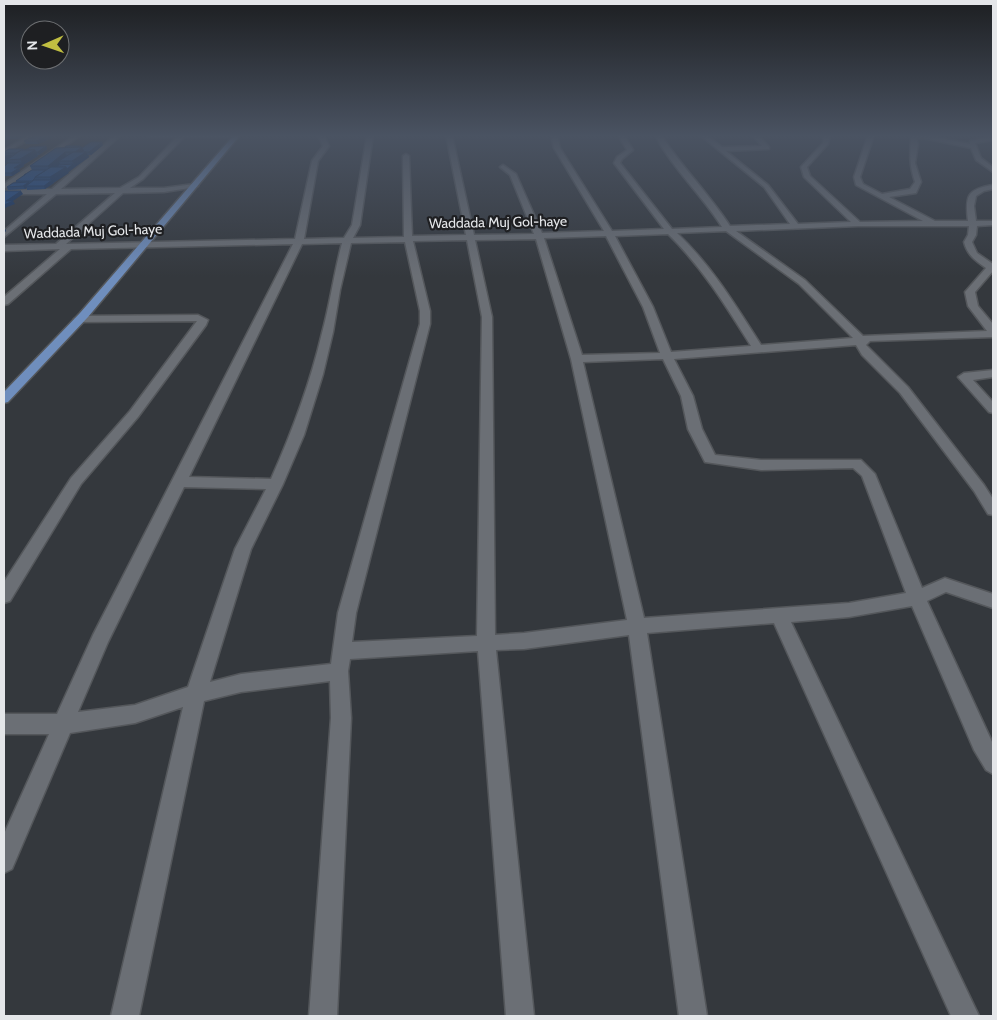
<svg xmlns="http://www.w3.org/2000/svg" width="997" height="1020" viewBox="0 0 997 1020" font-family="Cabin,sans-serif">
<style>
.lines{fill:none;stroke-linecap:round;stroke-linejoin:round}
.minor-casing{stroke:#54575b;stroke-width:3}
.major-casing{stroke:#54575b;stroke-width:3}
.minor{fill:#6b6f75;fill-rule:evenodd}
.major{fill:#6f8ebd;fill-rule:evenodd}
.wall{fill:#17407d}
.shaded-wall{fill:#133466}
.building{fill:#1b4b91;stroke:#133466}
.labels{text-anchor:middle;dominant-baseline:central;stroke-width:4.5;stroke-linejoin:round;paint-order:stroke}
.far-street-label{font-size:14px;fill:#e4e6e9;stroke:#1e1f22}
</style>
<rect width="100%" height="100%" fill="#34383d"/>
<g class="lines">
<defs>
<g id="minor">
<path d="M29,135H36L4,154V150Z"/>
<path d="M75,135H81L4,189V184Z"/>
<path d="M115,135H121L61,189L120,188L139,177L177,137H150L147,135H235L232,137H184L143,179L130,188H164L194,184L198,186L196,187L164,192L123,193L66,244L295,239L312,161L323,146L318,135H324L329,146L318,161L304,239L344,238L352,225L367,135H373L360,225L353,238L404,237L403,156L406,154L409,156L412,236L466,235L446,135H452L474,235L534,234L510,175L500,167L503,165L516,174L542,233L604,231L554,148L551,135H557L560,148L612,231L664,229L614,163L617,157L627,150L618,135H624L633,150L622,159L620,163L672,229L722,227C702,195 672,168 655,135H661C682,167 709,194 730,226L790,224L764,187L700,135H706L722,147L762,146L752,135H758L769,147V149L726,151L768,185L798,224L851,222L804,177L801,167L823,143L824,135H830L828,144L807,167L810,176L860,222L923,221L856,185L854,177L868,135H874L860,177L863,184L882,194L910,189L915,182C909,164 910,154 911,136L925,135L970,144V141L993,136V140L975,143L981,158L993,167V172L976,160L971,148L923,138H916L918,144L915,163L921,182L916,193L889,197L935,221H968C965,196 967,189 993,185V189L984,191L976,196L974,206L976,221H993V225L977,226L976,235L972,242L977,253L993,264V271L975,292L978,306L993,324V337L870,341L866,345L908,387L984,485L993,499V515L988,514L974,491L900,393L862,355L856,345L674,359L693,396L702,429L715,455L761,460H861L875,474L922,588L945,578L993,594V608L946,592L927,601L993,744V774L986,770L974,750L912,606L849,617L791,622L979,1016H951L774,623L647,633L707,1016H679L629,635L524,649L496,650L534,1016H506L478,651L350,659L348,671L351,718L337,1016H309L331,718L330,681L241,692L204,701L139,1016H111L183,707L135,723L70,733L12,869L4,873V834L49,734H4V714H57L93,635L293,244L71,249L8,304L4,305V297L60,249L4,251V245L56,244L115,193L56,194L4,237V231L47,194H4V190L52,189ZM858,226H969L968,235L964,242C967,255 976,261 986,268L965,292L968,306L987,331L863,336L805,280L736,231ZM726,231L799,284L853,338L761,345C736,306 712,266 677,233ZM668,234C702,267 726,306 751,346L671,352L653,307L615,236ZM606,236L643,307L660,353L582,355L544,238ZM536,239L571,359L627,620L524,633L495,635L492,317L475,240ZM467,240L482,317L477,636L352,642L356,613L430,324V311L413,241ZM405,242L420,311V324L338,613L331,664L241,674L210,682L251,549L283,484L304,435L323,374L333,332L340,290L351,243ZM342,243C334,273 330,304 322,333C310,384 292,432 271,479L189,477L302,244ZM663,359L681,396L688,429L705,462L761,470L853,468L862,476L906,593L849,603L644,618L583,362ZM184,487L266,489L235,549L188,687L135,705L78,712L108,642Z"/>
<path d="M198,315L208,320L206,325L138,417L81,484L10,601L4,603V582L71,478L130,411L197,321L79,322L74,319L79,316Z"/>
<path d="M993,370V377L973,380L993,402V413L989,412L958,377L964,373Z"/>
</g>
<path id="major" d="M234,135H240L88,317L8,402L4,403V392L80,313Z"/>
</defs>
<use href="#minor" class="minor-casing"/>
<use href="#major" class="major-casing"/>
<use href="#minor" class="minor"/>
<use href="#major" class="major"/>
</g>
<g class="wall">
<path d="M4,135H26L18,139H4Z"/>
<path d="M55,136L38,144H26L24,141Z"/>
<path d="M103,145L91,155H88L89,157L45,189L27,190V188L25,189L8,190L7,187L16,182V181L24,176V175L32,170L30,166L56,148L81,147L82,148Z"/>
<path d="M46,146L47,149L39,155H37L38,156L23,165L24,166L19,169L20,171L12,176H4V167L9,163L8,162L4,165V152L24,150Z"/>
</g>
<g class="shaded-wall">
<path d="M20,135H26L18,139L16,137Z"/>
<path d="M50,135H54L55,136L38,144L37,141Z"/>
<path d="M102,142L103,145L91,155L89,152Z"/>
<path d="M46,146L47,149L39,155L38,152Z"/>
<path d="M80,146L81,148L82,147L86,152L89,157L75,167L72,161L73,152Z"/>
<path d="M35,150L38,156L23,165L20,159Z"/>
<path d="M65,152L67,158L59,161L60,164L50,172L48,166Z"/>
<path d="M7,155H12L7,160L8,162L4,165V157Z"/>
<path d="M22,163L24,166L19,169L20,171L12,176L11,173L14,168Z"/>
<path d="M73,164L75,167L68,172L69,173L53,183H54L45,189L44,186L51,181L50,177L66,167Z"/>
<path d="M29,182L31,185L26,186L27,188L25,189L23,186Z"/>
<path d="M21,191L23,194L13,201L15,204L7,207L4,209V205L6,201Z"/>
<path d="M4,226L6,231L4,233Z"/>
</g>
<g class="building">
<path d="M4,135H20L16,137L4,136Z"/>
<path d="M36,135H50L37,141H24Z"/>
<path d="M91,142H102L89,152H82L84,150H83L82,148Z"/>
<path d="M46,146L38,152H36L35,150H25L31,147Z"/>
<path d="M66,146H80L77,147L64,148Z"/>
<path d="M82,147L75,152H65L48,166H30L56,148Z"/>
<path d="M9,149H24L16,153H4V152Z"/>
<path d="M21,150H35L20,159L7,160Z"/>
<path d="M73,152H86L72,161H59Z"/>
<path d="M8,163H22L14,168H19L11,173H4V167Z"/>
<path d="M73,164L67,169L66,167H56L59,165Z"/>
<path d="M51,167H66L50,177H35Z"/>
<path d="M32,170H46L35,177V178L32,181H16L26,174L24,175Z"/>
<path d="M34,180H52L44,186H26Z"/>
<path d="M29,182L23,186L7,187L13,183Z"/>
<path d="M5,191H21L6,201H13L4,205V193Z"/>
</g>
<linearGradient id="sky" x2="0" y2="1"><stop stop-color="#1d1f22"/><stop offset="0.49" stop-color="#4a5362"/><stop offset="1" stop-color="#4a5362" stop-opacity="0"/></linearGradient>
<rect width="997" height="277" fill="url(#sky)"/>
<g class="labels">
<g class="far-street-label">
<text transform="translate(498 222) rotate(-1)">Waddada Muj Gol-haye</text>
<text transform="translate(93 231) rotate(-2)">Waddada Muj Gol-haye</text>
</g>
</g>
<rect width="997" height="1020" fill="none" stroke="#e4e6e9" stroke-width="10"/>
<g transform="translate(45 45) rotate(268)"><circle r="24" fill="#1e1f22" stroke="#6d6f72"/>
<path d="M0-4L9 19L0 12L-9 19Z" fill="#c0be41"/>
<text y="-8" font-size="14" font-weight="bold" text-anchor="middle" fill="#e4e6e9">N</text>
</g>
</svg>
